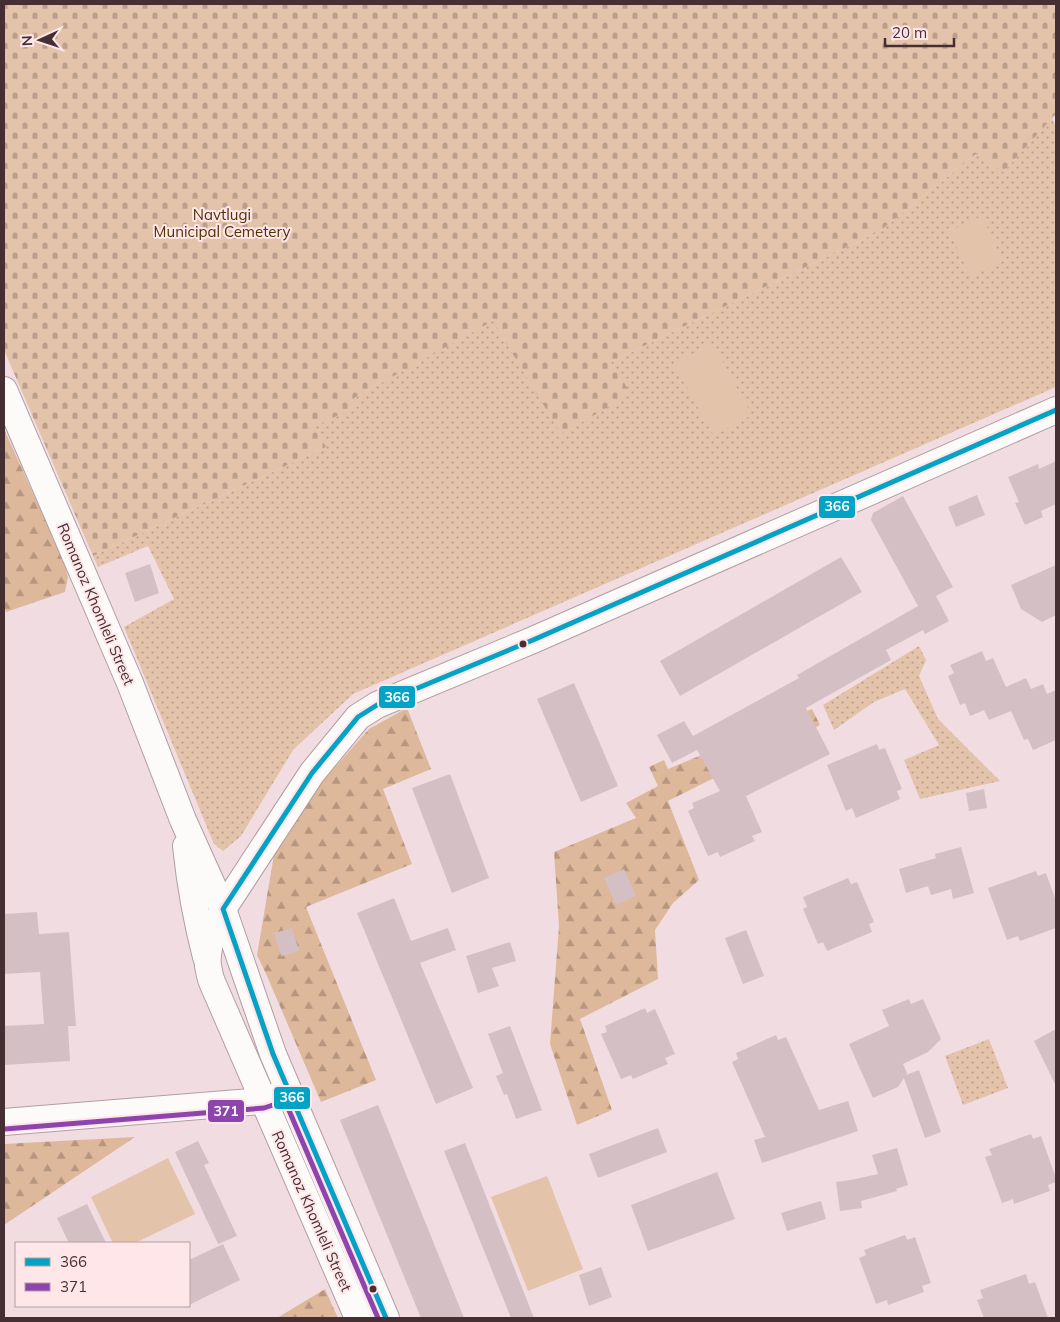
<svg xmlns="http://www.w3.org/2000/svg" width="1060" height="1322" viewBox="0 0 1060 1322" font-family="Mulish,sans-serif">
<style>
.green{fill:url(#green-dots)}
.forest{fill:url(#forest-firs)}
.cemetery{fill:url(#cemetery-stones)}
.pitch{fill:#e4c3ab}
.building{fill:#d4c0c4}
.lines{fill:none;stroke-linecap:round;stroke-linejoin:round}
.tertiary-casing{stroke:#b19ea2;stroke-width:28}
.tertiary{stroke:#fdfafa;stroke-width:26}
.bus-1-casing{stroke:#fee6e9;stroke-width:9}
.bus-2-casing{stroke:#fee6e9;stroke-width:9}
.bus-1{stroke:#03a3c6;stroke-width:5}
.bus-2{stroke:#8e44ad;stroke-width:5}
.bus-dot{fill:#452f33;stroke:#fee6e9;stroke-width:2}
.labels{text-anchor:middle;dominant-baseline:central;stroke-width:4;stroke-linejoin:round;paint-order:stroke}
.park-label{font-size:15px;fill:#533000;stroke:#fee6e9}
.street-label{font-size:15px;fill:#452f33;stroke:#fee6e9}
.line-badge{stroke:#fee6e9;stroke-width:2}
.badge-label{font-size:14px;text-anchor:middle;font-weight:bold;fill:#fff}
</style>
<defs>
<pattern id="green-dots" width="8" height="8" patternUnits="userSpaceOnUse" patternTransform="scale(1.25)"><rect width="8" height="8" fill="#e4c3ab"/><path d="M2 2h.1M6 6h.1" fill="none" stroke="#bb9f8c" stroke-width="1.8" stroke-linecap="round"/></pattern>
<pattern id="forest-firs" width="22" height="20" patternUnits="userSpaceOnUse" patternTransform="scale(1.25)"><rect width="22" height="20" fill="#deb89b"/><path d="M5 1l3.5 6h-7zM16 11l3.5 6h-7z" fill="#b6967f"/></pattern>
<pattern id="cemetery-stones" width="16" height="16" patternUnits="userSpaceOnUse" patternTransform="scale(1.25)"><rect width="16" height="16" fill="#e4c3ab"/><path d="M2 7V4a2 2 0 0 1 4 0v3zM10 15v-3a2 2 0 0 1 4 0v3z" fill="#bb9f8c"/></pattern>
</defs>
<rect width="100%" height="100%" fill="#f1dde1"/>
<g class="green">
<path d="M1052,118L1056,127V387L353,694L293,750L241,836L223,851L214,844L124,627L174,599L148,546L98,567L93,556L326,447L314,426L358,406L354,398L493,320L561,433L611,362L880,231L976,154L1004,171Z"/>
<path d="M919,646L926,660L919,676L938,719L1000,781L920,799L904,760L939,745L905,689L874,702L834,730L823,705Z"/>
<path d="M989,1039L1008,1088L963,1105L945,1056Z"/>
</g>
<g class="forest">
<path d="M4,429L65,564L68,577L65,592L6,612L4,605Z"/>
<path d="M407,708L431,769L383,789L412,864L306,907L376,1080L321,1102L267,976L257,955L276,843L302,804L369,729Z"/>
<path d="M812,709L820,725L668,801L699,880L673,903L655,930L658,979L580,1019L612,1110L577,1125L550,1044L559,926L554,852L636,818L626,803L658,786L649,767L664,760L668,769Z"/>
<path d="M135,1137L4,1225V1144Z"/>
<path d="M325,1289L338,1318H277Z"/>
</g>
<path class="cemetery" d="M4,4H1056V114L1003,172L976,154L880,231L611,362L631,394L561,434L493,321L354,398L359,406L315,426L326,447L93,556L4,350Z"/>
<g class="pitch">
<path d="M982,216L1003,261L971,277L949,231Z"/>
<path d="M712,343L752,415L714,436L674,364Z"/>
<path d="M168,1158L195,1214L135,1243H113L91,1197Z"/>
<path d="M547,1176L583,1269L528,1291L491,1197Z"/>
</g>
<g class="building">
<path d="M1056,461V504L1041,511L1043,517L1025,525L1015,503L1019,502L1008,477L1038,464L1039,469Z"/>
<path d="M977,495L985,515L956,527L948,507Z"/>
<path d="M903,496L953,587L936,596L949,621L925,634L923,630L886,650L891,660L806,708L830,754L746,796L762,832L752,836L755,841L720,857L718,852L708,856L688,811L694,808L692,803L720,791L697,750L672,763L657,735L684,721L693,736L799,678L797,675L918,606L871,520L873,513Z"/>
<path d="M841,557L862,592L680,696L660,661Z"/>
<path d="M150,564L159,593L135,602L125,573Z"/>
<path d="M1056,565V615L1042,622L1021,609L1011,585Z"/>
<path d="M982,651L986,661L993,658L1006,687L1026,678L1031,689L1043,684L1047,694L1056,690V740L1033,750L1028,739L1024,740L1011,711L989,720L984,710L970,716L965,703L960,705L948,676L954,673L950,665Z"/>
<path d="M574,683L618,786L581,802L537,699Z"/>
<path d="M877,744L879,750L885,748L902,789L897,791L900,799L856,818L852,808L846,811L827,765Z"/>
<path d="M450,774L489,878L452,893L412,788Z"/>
<path d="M984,789L987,808L969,811L966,793Z"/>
<path d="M961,847L974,893L953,899L951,889L931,895L928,886L906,893L899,869L936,858L935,854Z"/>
<path d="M624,869L636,896L616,905L604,878Z"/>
<path d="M1036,871L1038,876L1046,873L1056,901V928L1020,941L1018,936L1007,940L988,888Z"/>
<path d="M848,878L851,884L857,882L874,922L869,924L872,932L827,951L823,942L818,944L803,909L807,907L803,897Z"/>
<path d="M394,898L411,941L448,928L456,950L420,963L473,1088L436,1104L357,913Z"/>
<path d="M37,912L39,934L69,932L76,1026H68L70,1061L4,1065V1026L44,1024L40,972L4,974V914Z"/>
<path d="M292,928L299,951L281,956L274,933Z"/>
<path d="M746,930L764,976L743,984L725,938Z"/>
<path d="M510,942L516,961L492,968L499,986L478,993L466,956Z"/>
<path d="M909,999L911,1004L923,999L941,1039L928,1052L903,1064L907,1073L906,1075L919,1070L941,1132L925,1138L904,1078L898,1087L873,1098L849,1044L889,1026L882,1010Z"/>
<path d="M645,1008L647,1013L655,1009L675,1054L665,1058L668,1064L633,1079L631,1075L621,1079L601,1034L607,1032L605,1026Z"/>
<path d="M510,1026L542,1110L516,1119L507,1094L504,1095L496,1076L503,1073L488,1034Z"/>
<path d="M1056,1029V1086L1034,1041Z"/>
<path d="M776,1035L778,1040L786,1037L819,1110L848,1101L858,1131L762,1163L754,1140L765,1137L732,1062L738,1059L736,1053Z"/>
<path d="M378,1105L464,1318H421L340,1120Z"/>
<path d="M658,1128L667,1152L598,1178L589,1154Z"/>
<path d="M1031,1134L1033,1139L1041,1136L1056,1178V1182L1048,1185L1050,1191L1014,1204L1013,1199L1002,1203L985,1157L992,1155L989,1149Z"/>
<path d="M198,1141L209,1163L204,1165L237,1236L218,1244L175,1152Z"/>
<path d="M465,1143L534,1318H511L444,1151Z"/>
<path d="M897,1148L908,1185L896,1189L897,1191L861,1201L862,1208L840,1211L836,1182L851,1180L878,1174L872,1155Z"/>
<path d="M717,1172L735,1219L648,1251L631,1205Z"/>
<path d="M821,1201L826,1219L787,1231L781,1213Z"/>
<path d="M87,1204L106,1243H69L57,1218Z"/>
<path d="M905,1235L907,1240L915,1237L931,1283L922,1286L924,1292L888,1305L887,1300L876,1304L859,1258L866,1255L864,1250Z"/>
<path d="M223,1244L240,1280L189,1305V1260Z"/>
<path d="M601,1267L612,1297L589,1306L579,1275Z"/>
<path d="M1026,1274L1029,1284L1035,1282L1048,1318H984L977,1300L983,1298L980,1290Z"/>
</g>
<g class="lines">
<defs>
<g id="tertiary">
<path d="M4,390L130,683L183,820L223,909L273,1054L386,1318"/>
<path d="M186,846C190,884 196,919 206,957"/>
<path d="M4,1122L263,1101L279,1095"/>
<path d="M358,1318L212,982C210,977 209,971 208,966C206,949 216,924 223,909L312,773L358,717L377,705L533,640L1056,410"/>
</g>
</defs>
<use href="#tertiary" class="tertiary-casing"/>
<use href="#tertiary" class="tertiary"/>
<defs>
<path id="bus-1" d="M386,1318L273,1054L223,909L312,773L358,717L377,705L533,640L1056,410"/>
<path id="bus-2" d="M5,1129L264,1108L285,1101L378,1318"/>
</defs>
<use href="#bus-1" class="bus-1-casing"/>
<use href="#bus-2" class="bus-2-casing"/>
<use href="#bus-1" class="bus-1"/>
<use href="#bus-2" class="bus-2"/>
</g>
<g class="bus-dot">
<circle cx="523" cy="644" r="4.5"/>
<circle cx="373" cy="1289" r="4.5"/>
</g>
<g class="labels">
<g class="park-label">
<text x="222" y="214">Navtlugi<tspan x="222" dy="17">Municipal Cemetery</tspan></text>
</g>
<g class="street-label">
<text transform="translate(96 604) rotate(67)">Romanoz Khomleli Street</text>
<text transform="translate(312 1211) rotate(66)">Romanoz Khomleli Street</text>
</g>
</g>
<g class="line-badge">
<rect x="818" y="495" width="38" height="24" rx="5" fill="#03a3c6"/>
<rect x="378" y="685" width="38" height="24" rx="5" fill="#03a3c6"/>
<rect x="273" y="1086" width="38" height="24" rx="5" fill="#03a3c6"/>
<rect x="207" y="1099" width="38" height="24" rx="5" fill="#8e44ad"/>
</g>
<g class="badge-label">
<text x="837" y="511">366</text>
<text x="397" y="702">366</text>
<text x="292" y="1102">366</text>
<text x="226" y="1116">371</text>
</g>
<rect width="1060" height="1322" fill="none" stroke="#452f33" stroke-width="10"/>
<rect x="15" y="1242" width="175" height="65" fill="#fee6e9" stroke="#b49da0"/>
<rect x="25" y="1258" width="25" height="8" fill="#03a3c6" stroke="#b49da0"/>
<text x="60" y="1267" font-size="15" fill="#452f33">366</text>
<rect x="25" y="1283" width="25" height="8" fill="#8e44ad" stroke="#b49da0"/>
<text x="60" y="1292" font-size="15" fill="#452f33">371</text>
<g transform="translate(40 40) rotate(267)" stroke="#fee6e9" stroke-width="4" paint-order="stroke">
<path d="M0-4L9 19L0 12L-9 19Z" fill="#452f33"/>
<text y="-8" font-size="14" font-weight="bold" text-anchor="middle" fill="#452f33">N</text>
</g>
<path d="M885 38v8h69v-8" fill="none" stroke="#452f33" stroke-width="2.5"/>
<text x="892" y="38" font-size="15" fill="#452f33" stroke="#fee6e9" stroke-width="4" paint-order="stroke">20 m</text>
</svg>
